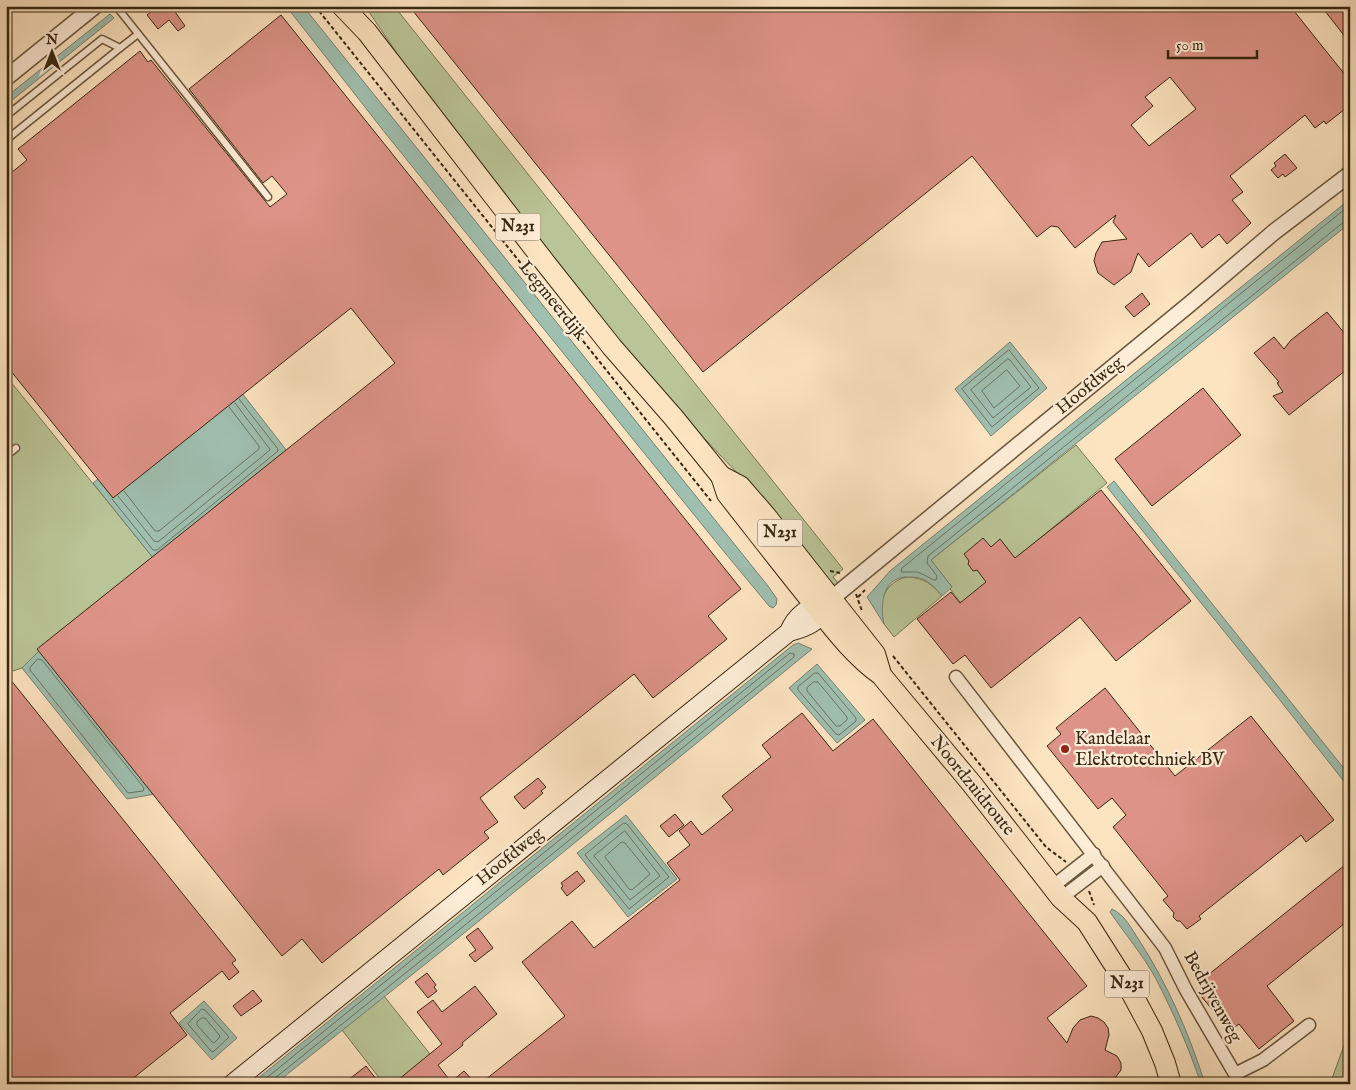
<svg xmlns="http://www.w3.org/2000/svg" width="1356" height="1090" viewBox="0 0 1356 1090" font-family="'IM FELL English',serif">
<style>
.green{fill:#bac597;stroke:#797654}
.water{fill:#9fbfb0;stroke:#768270}
.lines{fill:none;stroke-linecap:round;stroke-linejoin:round}
.shore{stroke:#6c7360;stroke-width:1}
.building{fill:#dd9387;stroke:#382710;fill-rule:evenodd}
.service-casing{stroke:#69563c;stroke-width:9}
.minor-casing{stroke:#69563c;stroke-width:15}
.tertiary-casing{stroke:#69563c;stroke-width:18}
.secondary-casing{stroke:#382710;stroke-width:20}
.primary-casing{stroke:#382710;stroke-width:22}
.path{stroke:#382710;stroke-width:2;stroke-dasharray:4 2.5;stroke-linecap:butt}
.service{stroke:#feedd7;stroke-width:6}
.minor{stroke:#feedd7;stroke-width:12}
.tertiary{stroke:#feedd7;stroke-width:15}
.secondary{stroke:#feedd7;stroke-width:18}
.primary{stroke:#fde4c1;stroke-width:20}
.poi-dot{fill:#8f2418;stroke:#feedd7;stroke-width:2}
.labels{text-anchor:middle;dominant-baseline:central;stroke-width:4.5;stroke-linejoin:round;paint-order:stroke}
.shield{fill:#feedd7;stroke:#73624c;stroke-width:1}
.shield-label{font-size:16px;font-weight:bold;fill:#382710}
.street-label{font-size:18px;fill:#382710;stroke:#feedd7}
.poi-label{font-size:18px;fill:#382710;stroke:#feedd7;text-anchor:start}
</style>
<rect width="100%" height="100%" fill="#fde4c1"/>
<filter id="stains"><feTurbulence type="fractalNoise" baseFrequency=".004" numOctaves="4"/><feColorMatrix values="0 0 0 0 .2 0 0 0 0 .09 0 0 0 0 .02 0 0 0 .5 -.17"/></filter>
<radialGradient id="worn" r=".72"><stop offset=".6" stop-color="#630" stop-opacity="0"/><stop offset="1" stop-color="#630" stop-opacity=".3"/></radialGradient>
<g class="green">
<path d="M365,6H394L843,569L833,577L839,584L833,586L759,496L648,379L417,83Z"/>
<path d="M6,376L154,559L40,650L22,668L13,671L6,663Z"/>
<path d="M1076,445L1107,483L961,603L950,589L952,587L931,560Z"/>
<path d="M908,577C924,578 932,584 942,596L894,637C891,633 887,628 884,624C875,604 886,580 908,577Z"/>
<path d="M384,996L434,1059L403,1084H384L342,1030Z"/>
<path d="M1350,1029V1070L1344,1084H1330Z"/>
</g>
<g class="water">
<path d="M286,6H303L768,586L777,599L776,605L773,608L769,606L721,548L386,134Z"/>
<path d="M110,14L114,18L6,105V97Z"/>
<path d="M1350,199V223L931,560L952,587L942,596C937,590 932,584 925,580C919,577 912,577 905,577C882,579 880,606 884,624L867,597L890,571Z"/>
<path d="M1010,342L1047,388L991,436L955,389Z"/>
<path d="M228,375L287,451L154,559L93,483Z"/>
<path d="M1114,481L1350,776V789L1279,699L1107,487Z"/>
<path d="M798,643L812,649L458,938L275,1084H251L793,645Z"/>
<path d="M40,650L155,794L127,799L22,668Z"/>
<path d="M817,664L865,720L837,743L789,688Z"/>
<path d="M626,815L677,879L628,917L577,853Z"/>
<path d="M1112,909C1125,915 1131,928 1139,940C1168,985 1189,1033 1205,1084H1201C1189,1048 1173,1012 1156,979C1143,955 1125,934 1110,912Z"/>
<path d="M204,1001L237,1038L212,1060L179,1023Z"/>
</g>
<g class="lines">
<g class="shore">
<path d="M1350,205L902,568L901,572H918L934,580H936L937,576L927,563L928,556L1345,221L1350,220"/>
<path d="M1009,350L1039,388L992,427L962,389Z"/>
<path d="M1008,359L1010,360L1031,387L993,418L971,390Z"/>
<path d="M1007,370L1020,386L994,408L982,391Z"/>
<path d="M124,491L155,531H159L259,449V446L229,407"/>
<path d="M118,496L154,541L158,542L270,450L269,448L235,403"/>
<path d="M112,499L153,550H157L278,451V449L239,399"/>
<path d="M38,659L42,660L137,779L144,788L143,791L128,793L30,670V668Z"/>
<path d="M815,673H818L856,718V721L839,735L836,734L798,690V687Z"/>
<path d="M814,682H818L847,717V720L840,726H836L807,691V688Z"/>
<path d="M624,823L627,824L669,877L629,909L585,855Z"/>
<path d="M625,831L660,876L630,900L594,856Z"/>
<path d="M622,842L625,843L650,874L632,890L629,889L605,857Z"/>
<path d="M202,1009L205,1010L229,1037L213,1052L211,1051L188,1024Z"/>
<path d="M202,1018H205L220,1036L219,1038L214,1043L212,1042L197,1025V1022Z"/>
<path d="M259,1084L790,653L794,654V657L454,934L275,1078L272,1084"/>
</g>
</g>
<g class="building">
<path d="M158,6H171L185,26L178,31L169,20L158,29L147,15Z"/>
<path d="M409,6H1290L1350,81V105L1326,124L1324,121L1315,128L1305,115L1230,176L1243,192L1232,200L1251,223L1227,244L1219,234L1202,248L1191,233L1149,267L1138,253L1131,272L1114,285L1098,273L1094,261L1096,253L1102,242L1127,239L1113,222L1116,215L1075,248L1058,227L1051,226L1037,237L972,156L703,372ZM1170,77L1196,109L1149,146L1131,125L1153,106L1145,97Z"/>
<path d="M1321,6H1350V43Z"/>
<path d="M281,15L741,589L708,616L727,639L653,698L634,674L480,798L498,822L484,832L489,838L443,875L439,869L322,963L302,939L282,956L37,649L395,363L351,308L113,498L6,365V177L27,160L18,149L140,51L148,62L151,60L270,207L287,194L272,176L263,183L189,89Z"/>
<path d="M1285,154L1297,168L1285,177L1283,174L1278,178L1271,170L1276,166L1274,163Z"/>
<path d="M1142,293L1150,304L1134,317L1125,307Z"/>
<path d="M1327,312L1350,340V367L1289,415L1273,396L1283,392L1277,383L1279,382L1254,353L1274,337L1284,349L1291,340Z"/>
<path d="M1203,388L1241,435L1152,506L1115,459Z"/>
<path d="M1101,490L1191,601L1116,661L1080,617L991,688L965,655L953,664L917,619L951,592L960,603L986,582L977,570L973,571L968,564L969,561L964,554L983,538L991,547L1000,539L1015,558Z"/>
<path d="M6,674L236,960L232,963L239,972L229,980L222,971L170,1013L187,1035L126,1084H6Z"/>
<path d="M1105,688L1175,776L1251,716L1334,820L1306,842L1301,835L1199,916L1201,919L1187,929L1180,921H1177L1173,917L1174,913L1163,900L1168,896L1113,827L1126,815L1112,798L1098,809L1047,746L1061,734L1056,728Z"/>
<path d="M802,713L833,751L873,719L1087,986L1047,1018L1067,1043L1073,1028L1080,1020L1091,1016L1098,1018L1104,1022L1108,1028L1109,1035L1105,1050L1117,1056L1121,1063V1070L1115,1078L1119,1084H480L565,1016L522,962L572,921L594,948L680,880L667,863L690,845L679,831L691,821L702,835L733,810L722,796L771,757L762,745Z"/>
<path d="M538,778L546,787L541,791L543,793L524,809L514,797Z"/>
<path d="M675,814L684,825L669,837L660,826Z"/>
<path d="M1350,861V919L1267,986L1294,1021L1259,1049L1239,1024L1231,1030L1229,1028L1228,1029L1201,996L1202,995L1201,993L1209,986L1203,979Z"/>
<path d="M577,871L585,881L567,896L561,888L563,886L561,883Z"/>
<path d="M478,928L493,948L475,962L469,955L476,950L466,937Z"/>
<path d="M427,973L436,985L434,987L437,991L428,998L415,982Z"/>
<path d="M475,986L497,1014L462,1043L463,1045L438,1065L451,1082L464,1071L476,1084H393L442,1044L417,1012L433,1000L442,1012Z"/>
<path d="M253,990L262,1001L241,1016L233,1006Z"/>
<path d="M366,1066L380,1084H343Z"/>
</g>
<g class="lines">
<defs>
<g id="service">
<path d="M116,6L268,197"/>
<path d="M6,116L102,39L120,48L138,34"/>
<path d="M6,140L120,48"/>
<path d="M6,456L16,448"/>
</g>
<g id="minor">
<path d="M956,677L1165,948L1186,990L1235,1074L1263,1060L1309,1025"/>
<path d="M1052,887L1094,854"/>
<path d="M1061,898L1103,866"/>
</g>
<g id="tertiary">
<path d="M6,78L95,6"/>
<path d="M831,599L1191,303L1274,232L1350,174"/>
</g>
<g id="secondary">
<path d="M789,632C795,615 811,605 827,601"/>
<path d="M232,1084L789,632C808,627 819,622 828,604"/>
</g>
<g id="primary">
<path d="M342,6L367,32L547,265L612,347L674,418L721,476L727,494C757,532 787,571 818,609C837,633 856,657 881,675L972,784L1061,898L1087,922L1129,988L1152,1031L1165,1063L1171,1084"/>
<path d="M721,476L740,486L766,516L875,654L881,674"/>
</g>
</defs>
<use href="#service" class="service-casing"/>
<use href="#minor" class="minor-casing"/>
<use href="#tertiary" class="tertiary-casing"/>
<use href="#secondary" class="secondary-casing"/>
<use href="#primary" class="primary-casing"/>
<g class="path">
<path d="M315,6L711,501"/>
<path d="M830,571L840,573"/>
<path d="M856,594L862,611"/>
<path d="M858,597L865,590"/>
<path d="M893,656L1046,847L1066,862"/>
<path d="M1089,891L1094,905"/>
<path d="M212,1084L217,1079"/>
</g>
<use href="#service" class="service"/>
<use href="#minor" class="minor"/>
<use href="#tertiary" class="tertiary"/>
<use href="#secondary" class="secondary"/>
<use href="#primary" class="primary"/>
</g>
<circle class="poi-dot" cx="1065" cy="749" r="5"/>
<g class="labels">
<g class="shield">
<rect x="495.5" y="213.5" width="45" height="27" rx="4"/>
<rect x="757.5" y="519.5" width="45" height="27" rx="4"/>
<rect x="1104.5" y="970.5" width="45" height="27" rx="4"/>
</g>
<g class="shield-label">
<text x="518" y="227">N231</text>
<text x="780" y="533">N231</text>
<text x="1127" y="984">N231</text>
</g>
<g class="street-label">
<text transform="translate(552 301) rotate(51)">Legmeerdijk</text>
<text transform="translate(1090 386) rotate(-39)">Hoofdweg</text>
<text transform="translate(972 786) rotate(51)">Noordzuidroute</text>
<text transform="translate(510 857) rotate(-39)">Hoofdweg</text>
<text transform="translate(1212 997) rotate(61)">Bedrijvenweg</text>
</g>
<g class="poi-label">
<text x="1075" y="739">Kandelaar<tspan x="1075" dy="21">Elektrotechniek BV</tspan></text>
</g>
</g>
<rect width="1356" height="1090" fill="none" stroke="#fde4c1" stroke-width="25"/>
<rect x="8" y="8" width="1341" height="1075" fill="none" stroke="#382710" stroke-width="2.5"/>
<rect x="12" y="12" width="1331" height="1065" fill="none" stroke="#382710"/>
<g transform="translate(52 52)" stroke="#feedd7" stroke-width="4" paint-order="stroke">
<path d="M0-4L9 19L0 12L-9 19Z" fill="#382710"/>
<text y="-8" font-size="14" font-weight="bold" text-anchor="middle" fill="#382710">N</text>
</g>
<path d="M1168 50v8h89v-8" fill="none" stroke="#382710" stroke-width="2.5"/>
<text x="1176" y="50" font-size="15" fill="#382710" stroke="#feedd7" stroke-width="4" paint-order="stroke">50 m</text>
<rect width="100%" height="100%" filter="url(#stains)"/>
<rect width="100%" height="100%" fill="url(#worn)"/>
</svg>
